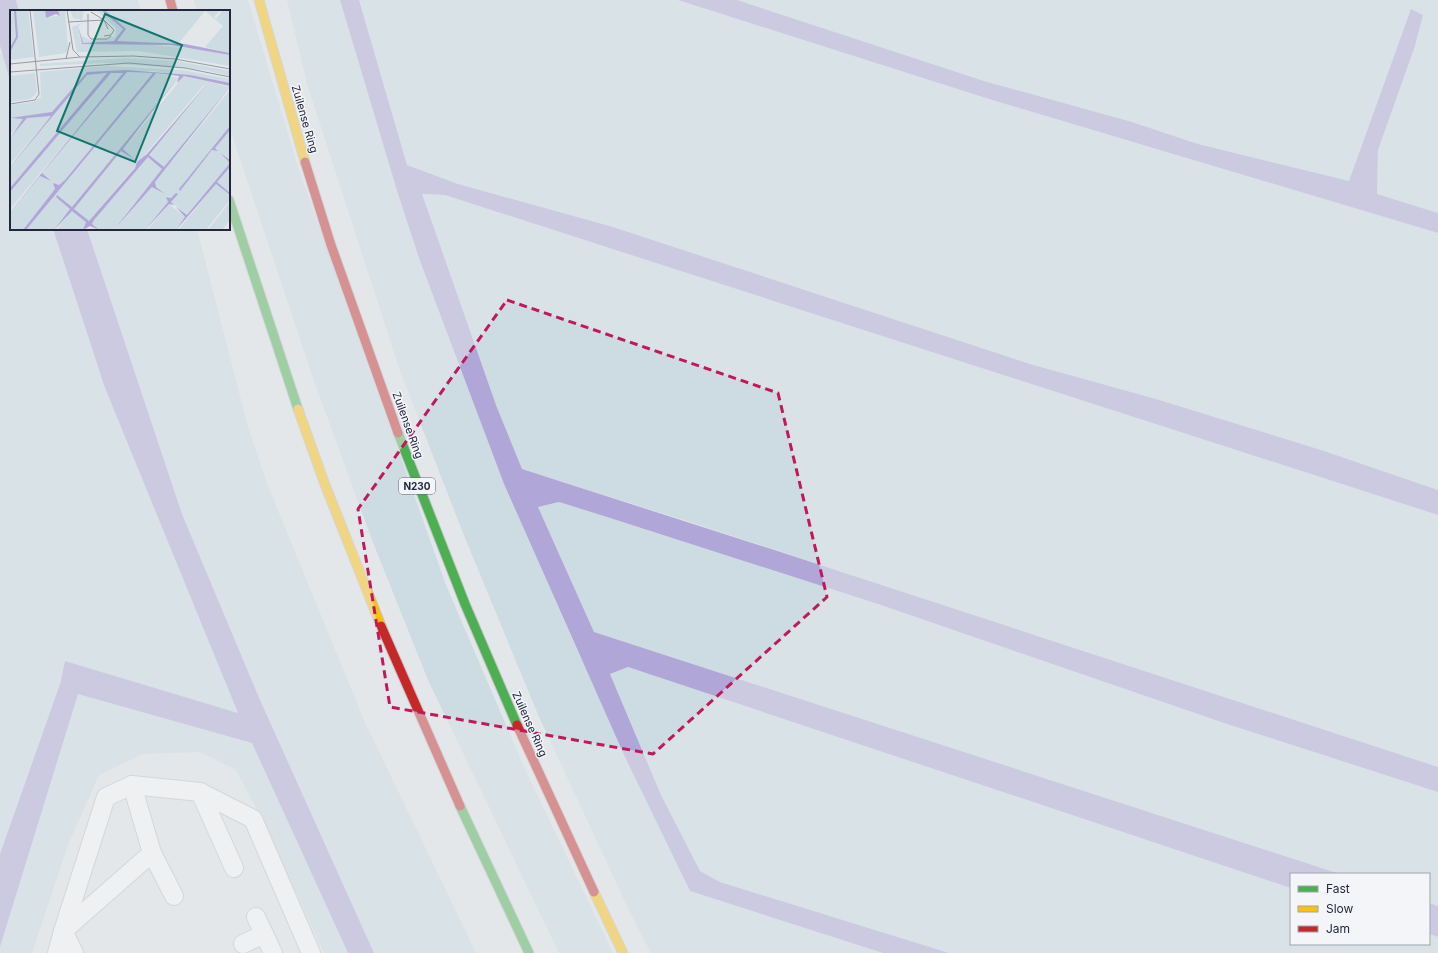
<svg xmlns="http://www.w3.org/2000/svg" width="1438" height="953" viewBox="0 0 1438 953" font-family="Inter,sans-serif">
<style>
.green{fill:#cddbe3}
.water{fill:#b0a6d8}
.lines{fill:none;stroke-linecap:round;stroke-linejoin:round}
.lane-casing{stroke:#c1c3c7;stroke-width:20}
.fast-casing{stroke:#c1c3ca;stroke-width:11}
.slow-casing{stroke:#c1c3ca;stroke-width:11}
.jam-casing{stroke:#c1c3ca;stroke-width:11}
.lane{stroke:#fbfbfc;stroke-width:18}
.fast{stroke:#4caf50;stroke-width:9}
.slow{stroke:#ffc107;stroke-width:9}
.jam{stroke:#c62828;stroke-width:9}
.marked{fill:none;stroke:#c2185b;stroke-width:3;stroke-dasharray:8 5;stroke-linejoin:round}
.labels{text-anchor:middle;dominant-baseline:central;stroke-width:3;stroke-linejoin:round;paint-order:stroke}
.shield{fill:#f3f5f9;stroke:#616575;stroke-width:1}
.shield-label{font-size:10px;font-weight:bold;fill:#22273d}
.street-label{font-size:11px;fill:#22273d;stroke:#f3f5f9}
.inset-river{fill:none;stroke:#b0a6d8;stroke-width:2}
.inset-road{fill:none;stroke:#969aa5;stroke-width:1}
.view{fill:#0f766e;fill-opacity:0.15;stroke:#0f766e;stroke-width:2}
.inset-edge{fill:none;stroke:#22273d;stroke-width:2}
</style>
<rect width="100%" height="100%" fill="#e4e7ea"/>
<g class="green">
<path d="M16,0H138L141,11H19Z"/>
<path d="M194,0H248L297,164L446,585L524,767L613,953H559L428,680L372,540L314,381L233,138L229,124V11H197Z"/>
<path d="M287,0H340L398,194L420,261L504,484L579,654L690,891L883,953H651L628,908L539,717L465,538L400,371L307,84Z"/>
<path d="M359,0H678L989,99L1438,233V490L1321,450L1156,399L1030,364L613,227L458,184L407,165Z"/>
<path d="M737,0H1438V213L1377,194L1378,150L1415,46L1423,15L1411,9L1349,182L1198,144L1132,122L984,81Z"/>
<path d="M0,53L2,54L11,84V229H53L105,388L238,713L65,661L60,684L0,854Z"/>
<path d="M421,194L445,195L1438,515V767L693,523L522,469L496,405Z"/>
<path d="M87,229H197L248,427L268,486L364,720L476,953H374L260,700L182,514Z"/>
<path d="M559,502L878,604L1227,724L1438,792V906L1429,903V874H1340L594,632L538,507Z"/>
<path d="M628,667L1291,888V944H1429V934L1438,937V953H949L720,882L700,871L661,795L610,674Z"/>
<path d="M78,693L252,743L348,953H324L264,823L236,770L200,752L143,754L99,775L68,845L32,953H0V947Z"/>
</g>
<g class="water">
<path d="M0,0H16L19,11H11V84L0,46Z"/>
<path d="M340,0H359L407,165L458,184L613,227L1030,364L1156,399L1321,450L1438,490V515L445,195L422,194L496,405L522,469L799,558L1435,766L1438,767V792L1227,724L878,604L610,518L559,502L538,507L594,632L1340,874H1291V888L628,667L610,674L661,795L700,871L720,882L949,953H883L690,891L625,757L504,484L420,261L398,194Z"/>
<path d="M678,0H737L984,81L1132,122L1198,144L1349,181L1411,9L1423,15L1415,46L1378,150L1377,194L1438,213V233L989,99Z"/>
<path d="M53,229H87L182,514L260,700L374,953H348L252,743L78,694L0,947V854L60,684L65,661L238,713L105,388Z"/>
<path d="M1429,903L1438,906V937L1429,934Z"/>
</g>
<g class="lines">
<defs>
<g id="lane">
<path d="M132,785L152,853L174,896"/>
<path d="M200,792L253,819L311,953"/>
<path d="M256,917L273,953"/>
<path d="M243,944L264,934"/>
<path d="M57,953L63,931L152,853"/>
<path d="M74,953L63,931L106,797L132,785L200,792L234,868"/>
</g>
<g id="fast">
<path d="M229,200L298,409"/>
<path d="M398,433L465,604L517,725"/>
<path d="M460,806L529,953"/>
</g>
<g id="slow">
<path d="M259,0L305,162"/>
<path d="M298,409L324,482L381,626"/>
<path d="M594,892L623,953"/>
</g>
<g id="jam">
<path d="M170,0L173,11"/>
<path d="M305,162L331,245L398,433"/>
<path d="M381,626L460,806"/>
<path d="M517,725L594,892"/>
</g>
</defs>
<use href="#lane" class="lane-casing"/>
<use href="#fast" class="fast-casing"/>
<use href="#slow" class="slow-casing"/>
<use href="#jam" class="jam-casing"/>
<use href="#lane" class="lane"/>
<use href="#fast" class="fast"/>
<use href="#slow" class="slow"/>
<use href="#jam" class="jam"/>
</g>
<path d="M0 0H1438V953H0ZM507,300L778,393L827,597L653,754L390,707L358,509Z" fill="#e4e7ea" fill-opacity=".55" fill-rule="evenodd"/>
<path class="marked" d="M507,300L778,393L827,597L653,754L390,707L358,509Z"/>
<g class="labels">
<rect class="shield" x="399" y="478" width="36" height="16" rx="3"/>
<g class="shield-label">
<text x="417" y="486">N230</text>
</g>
<g class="street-label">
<text transform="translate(305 119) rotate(74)">Zuilense Ring</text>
<text transform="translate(408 425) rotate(70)">Zuilense Ring</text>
<text transform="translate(530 724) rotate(66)">Zuilense Ring</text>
</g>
</g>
<g transform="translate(10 10)">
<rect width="220" height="220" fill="#e4e7ea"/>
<path d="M0,0H18L24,47L0,50ZM23,0H35L36,8L50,5L48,0H55L58,38L56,43L29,47ZM60,0H67L68,6V0H74L72,10L63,8ZM86,0H91L113,19L104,31L72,33V26L80,30L105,27L106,18ZM95,0H210L204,7L206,9L213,0H220V43L195,37L213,16L195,1L168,34L106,31L116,19ZM72,13L68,16L71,33H125L196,40L220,45V56L129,41L67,42L62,17ZM116,48L167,51L220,61V66L194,60L93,53L30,56V54ZM96,56L172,60L220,69V73L144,61L77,62L42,103L0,108V95L23,92L31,87L30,62ZM113,62L110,68L0,199V182L101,63ZM117,62L143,63L55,170L49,175L43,173L45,179L13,220H0V202L30,166L41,171L32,163ZM25,63L27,81L25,85L20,89L0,92V66ZM97,63L94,68L0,178V157L7,147L77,65ZM146,63L169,68L62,197L47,185L46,187L60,199L44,220H16ZM174,66L220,77L154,158L139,145L196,74L193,76L78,212L64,199L111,141L125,150L113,139ZM220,80V116L169,179L203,140L208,141L205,138L220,120V150L210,144L220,153L205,171L177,205L161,192L167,184L161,188L157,186L158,192L135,220H105L140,179L142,177L154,184L144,174L148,168ZM40,105L41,106L0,154V128L17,108ZM13,108V110L0,125V109ZM138,147L153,158L104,220H89L82,214L84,210ZM220,157V183L207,172ZM206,174L220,185V190L196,220H168ZM220,192V210L212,220H198ZM159,194L175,207L166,220H137ZM62,200L76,212L73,220H46Z" fill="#cddbe3"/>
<path d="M35,0H48L50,6L46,4L36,8ZM91,0H95L116,19L107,31L175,34L220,43V45L161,35L72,34L68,15L73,33L104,31L113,19ZM116,60L180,65L220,73V76L174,66L167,73L169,66L146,63L16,220H13L45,179L43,173L49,175L55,170L143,63L117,62L32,163L41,171L30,166L0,202L113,63H101L0,182V178L97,63L77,65L0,157L41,106L17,108L0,128L13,109L0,108L42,102L77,62ZM165,72L113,139L125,150L111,141L64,199L79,211L125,158L127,152L137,144L197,74L139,145L154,157L220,77L145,172L146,177L155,184L142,177L140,179L104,220L152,159L138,147L84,210L82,214L89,220L80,216L73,220L76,212L62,201L44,220L60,199L46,187L47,185L62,197ZM220,116V120L205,138L208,141L202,140L170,181L169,179ZM210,143L220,150V157L207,172L220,183V185L206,174L166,220L175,207L166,197L177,205L220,153ZM166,183L168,184L161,192L164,195L159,194L135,220L158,192L156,187L161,188Z" fill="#b0a6d8"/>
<path class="inset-river" d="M0,40L7,27L5,0"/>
<path class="inset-road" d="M57,0L63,40L70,47M81,2L94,10L98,19M78,4V25L81,29H97L101,26M58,12L94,10L104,20L101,25L94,26M56,49L60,32M0,54L70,47L123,46L165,49L220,59M0,62L119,53L175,58L220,67M0,94L25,90L29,84L20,0"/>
<path class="view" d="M95,4L172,35L125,152L47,121Z"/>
<rect width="220" height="220" class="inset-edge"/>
</g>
<rect x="1290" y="873" width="140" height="72" fill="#f3f5f9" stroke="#9fa3ae"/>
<rect x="1298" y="886" width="20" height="6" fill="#4caf50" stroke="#9fa3ae"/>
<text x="1326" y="893" font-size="12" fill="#22273d">Fast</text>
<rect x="1298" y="906" width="20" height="6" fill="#ffc107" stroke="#9fa3ae"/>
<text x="1326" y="913" font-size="12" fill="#22273d">Slow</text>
<rect x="1298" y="926" width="20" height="6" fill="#c62828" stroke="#9fa3ae"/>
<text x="1326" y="933" font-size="12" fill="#22273d">Jam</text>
</svg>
